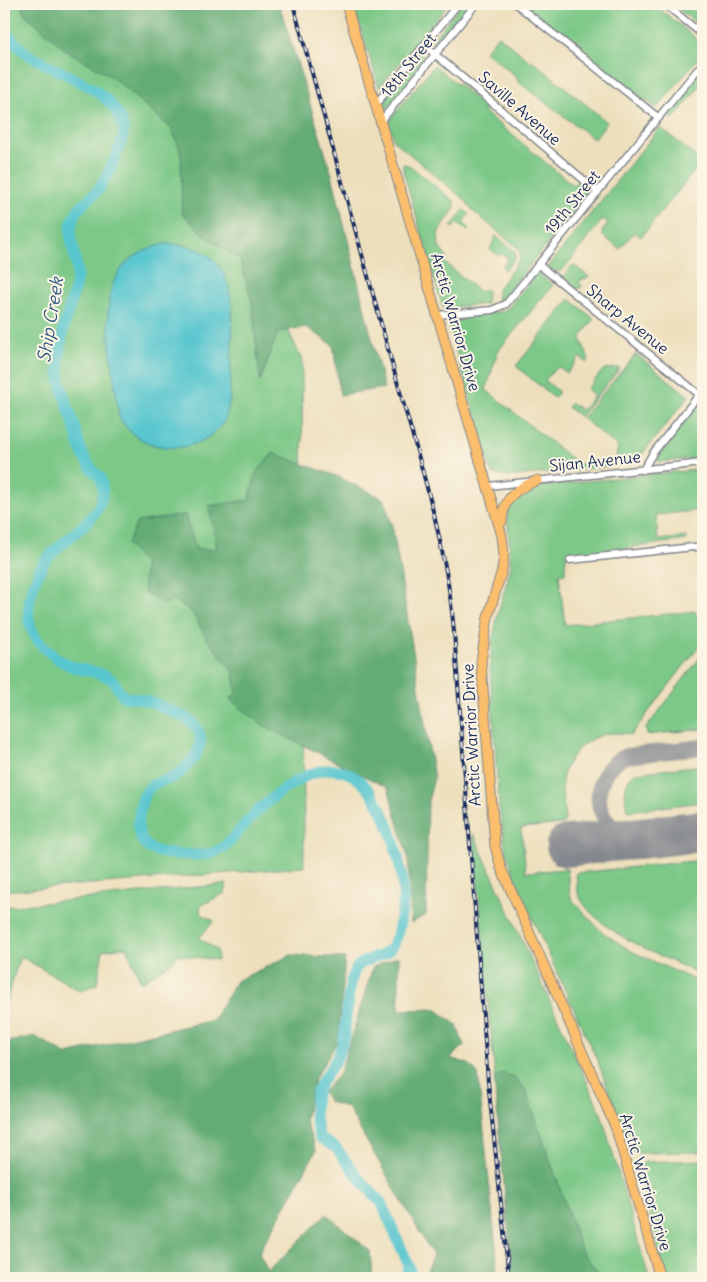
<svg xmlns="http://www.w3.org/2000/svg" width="707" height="1282" viewBox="0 0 707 1282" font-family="Delius,sans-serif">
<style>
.green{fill:#7bc887;stroke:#4b7c72}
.forest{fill:#64ac74;stroke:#406e69}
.water{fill:#59c6cf;stroke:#3a7a96}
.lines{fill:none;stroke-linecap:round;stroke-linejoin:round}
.river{stroke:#59c6cf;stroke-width:11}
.taxiway{stroke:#84878d;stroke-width:16}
.runway{stroke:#84878d;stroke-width:42}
.minor-casing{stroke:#84878d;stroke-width:9}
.major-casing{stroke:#84878d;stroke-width:11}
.minor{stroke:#fff;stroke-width:6}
.major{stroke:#fabe6d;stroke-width:9}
.rail-casing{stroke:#1b2f5e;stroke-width:4}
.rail{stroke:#fcf5e5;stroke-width:2;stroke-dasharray:5.5;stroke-linecap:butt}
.labels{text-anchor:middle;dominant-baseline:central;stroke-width:4;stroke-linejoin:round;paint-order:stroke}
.street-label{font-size:16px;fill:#1b2f5e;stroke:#fcf5e5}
.water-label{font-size:18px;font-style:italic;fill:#2e5c80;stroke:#fcf5e5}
</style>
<rect width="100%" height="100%" fill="#fcf5e5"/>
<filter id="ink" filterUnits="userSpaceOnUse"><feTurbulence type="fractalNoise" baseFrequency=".02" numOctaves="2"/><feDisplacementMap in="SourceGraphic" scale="10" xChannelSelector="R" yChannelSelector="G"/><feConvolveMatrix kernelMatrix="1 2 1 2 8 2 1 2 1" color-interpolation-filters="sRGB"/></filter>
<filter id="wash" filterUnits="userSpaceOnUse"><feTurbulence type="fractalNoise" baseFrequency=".0096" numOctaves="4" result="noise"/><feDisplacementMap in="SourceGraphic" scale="20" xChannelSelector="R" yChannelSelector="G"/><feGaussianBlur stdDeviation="1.12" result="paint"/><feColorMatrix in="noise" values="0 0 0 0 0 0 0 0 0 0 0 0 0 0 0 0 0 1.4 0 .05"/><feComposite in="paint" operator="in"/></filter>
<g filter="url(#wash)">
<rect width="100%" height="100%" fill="#eddfbc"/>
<g class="green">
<path d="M4,4H137L302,360L304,867L4,891Z"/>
<path d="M353,4H449L379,88Z"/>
<path d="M461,4H472L436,48L430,43Z"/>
<path d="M523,4H654L703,44V52L659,106L655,107L645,99L643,101L603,69L605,66L599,61L597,64Z"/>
<path d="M672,4H703V29Z"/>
<path d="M498,35L531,62L533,61L607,122L594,139L517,81L518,78L485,51Z"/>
<path d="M420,54L427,60L387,109L383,108L382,102Z"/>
<path d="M434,65L486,108L483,111L573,185L577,181L589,191V194L501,300L498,301L497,290L519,260L521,255L518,248L474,212L465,200L394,141L388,122Z"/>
<path d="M703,67V82L674,118L670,119L668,111Z"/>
<path d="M460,82C464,85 468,84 472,87C480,91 483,100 490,106L488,107L459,83Z"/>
<path d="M660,127L702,162L641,237L634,232L620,249L603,236L602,231L608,223L603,219L562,271L554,272L548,267Z"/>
<path d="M403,164L409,165L455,202V208L438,233L439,247L447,258L444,262L480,292L485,289L487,291L486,304L443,308L403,171Z"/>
<path d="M464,210L469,214L463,222L470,229L468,231L458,223L454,227H451Z"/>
<path d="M496,236L515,252V258L505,270L502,267L508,259L501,253L499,256L490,249Z"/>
<path d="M575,266L589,277L579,281L582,287L577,289L567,282L564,277L571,267Z"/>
<path d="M537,273L553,285L498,351L486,390L578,464L605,460L609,463L605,467L507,477L493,474L491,471L447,320L503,311L508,308Z"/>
<path d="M570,299L594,319L582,335L581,340L589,359L587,363L580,357L567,373L559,367L555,369L545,380L559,392L554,398L516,366Z"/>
<path d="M636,354L689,396L639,458L628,464L616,456L618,447L582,418Z"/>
<path d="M620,368L580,417L567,407L571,403L582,410L594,396L587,389L604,369Z"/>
<path d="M703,396V458L659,462L656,456L659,451Z"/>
<path d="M703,469V510L656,515L658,540L687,537V540L566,556L565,573L559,574L565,625L695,611L703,627V641L631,735C600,726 567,748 562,781C561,793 564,807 565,819L563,824L521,828L526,872L567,869L570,894L573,901L602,932L631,951L703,984V1152L634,1153L631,1151L598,1062L522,896L506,852L499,806L490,670L492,642L498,613L511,567L507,512L515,495L530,487Z"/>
<path d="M703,654V729L647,735L646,728Z"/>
<path d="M703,765V802L627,811C625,796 622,782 635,773Z"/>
<path d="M473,833L601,1113L649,1278H513Z"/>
<path d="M703,860V975C666,958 598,934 579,896C576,889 577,881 576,873Z"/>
<path d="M227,884L225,893L200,906L201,914L214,921L199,938L217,950L218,960L178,955L171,963L141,982L126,947L103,950L97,984L80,991L20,956L4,1009V907Z"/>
<path d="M703,1160V1278H666L637,1167L645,1162Z"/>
</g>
<g class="forest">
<path d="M21,4H279L332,175L384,388L340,395L333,345L306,327L278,332L260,382L252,301L240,260L203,234L182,213L181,152L172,129L111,76L66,50L25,14Z"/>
<path d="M273,453L339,477L384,499L393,529L434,778L428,801L426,915L411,923L408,857L388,788L263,725L231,700V697L237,694L234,673L207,639L192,612L175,601L163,604L144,592V564L127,544L137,522L185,515L196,549H217L209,506L249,500L256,473Z"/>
<path d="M291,955L345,958L338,1040L314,1080L305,1120L316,1151L259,1253L268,1272L326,1214L370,1251L372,1278H4V1043L34,1036L66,1054L213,1020L236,981Z"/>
<path d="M399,956V1010L435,1009L457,1025L464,1046L450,1058L469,1064L478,1074L499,1278H423L433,1255L347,1107L329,1102L323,1092L340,1073L373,967Z"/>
<path d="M502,1073L515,1077L526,1091L582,1252L603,1278H513L494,1079Z"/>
</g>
<path class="water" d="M164,244C239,243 234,305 231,361C230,378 231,400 226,417C224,423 218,428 214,432C187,458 136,450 119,417C116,396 114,376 111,355C105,303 103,260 164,244Z"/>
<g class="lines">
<path class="river" d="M4,27C26,75 108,72 123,127C126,138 107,179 99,189C90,200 81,202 74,217C65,237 78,256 77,276C75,295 66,313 63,332C60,348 57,368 61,384C64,398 70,411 74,424C78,443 84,465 100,477C115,517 60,537 43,564C34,579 27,602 29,620C32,640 52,658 71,666C84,672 99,670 111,679C116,683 119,692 124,697C149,699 160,706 182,716C213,732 200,756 178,774C171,781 158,780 150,787C141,796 139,812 138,824C138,833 140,841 148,847C156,853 168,854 178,854C190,855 205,857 217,851C229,845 236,834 245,824C263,804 298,774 325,770C378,763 401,852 403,892C404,905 401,919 398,931C390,964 373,951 357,967C348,977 347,1020 344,1036C342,1047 337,1059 331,1068C325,1077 318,1084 316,1095C313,1111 315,1123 320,1138L336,1148L359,1178L381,1202L410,1268L403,1278"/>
<path class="taxiway" d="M642,838C632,836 621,834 613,827C588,807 598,767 626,756L703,747"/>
<path class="runway" d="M567,846L703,831"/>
</g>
</g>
<g filter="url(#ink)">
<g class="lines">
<defs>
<g id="minor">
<path d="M516,4L659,118"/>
<path d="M665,4L703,35"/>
<path d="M424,45L598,192"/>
<path d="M376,104L458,4"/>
<path d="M381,121L476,4"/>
<path d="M539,265L700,395"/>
<path d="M438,315L492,310L506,304L703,63"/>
<path d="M643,470L653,453L703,390"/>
<path d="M489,486L703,463"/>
<path d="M570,560L703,546"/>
</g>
<g id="major">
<path d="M346,4L502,536L504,555L502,570L488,617L481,662L495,846L501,868L615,1126L660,1278"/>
<path d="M502,522C503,497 516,489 538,480"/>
</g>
</defs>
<use href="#minor" class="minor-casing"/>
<use href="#major" class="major-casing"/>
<use href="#minor" class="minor"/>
<use href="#major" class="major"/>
<defs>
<path id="rail" d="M293,4C327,125 360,246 393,367C417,452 447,544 454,632L488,1082L509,1278"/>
</defs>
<use href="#rail" class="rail-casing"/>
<use href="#rail" class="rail"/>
</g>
</g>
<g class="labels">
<g class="street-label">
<text transform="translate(408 65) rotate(-51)">18th Street</text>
<text transform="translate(520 108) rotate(41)">Saville Avenue</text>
<text transform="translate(572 202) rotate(-51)">19th Street</text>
<text transform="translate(628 319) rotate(39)">Sharp Avenue</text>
<text transform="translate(456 322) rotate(74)">Arctic Warrior Drive</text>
<text transform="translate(595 461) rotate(-6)">Sijan Avenue</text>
<text transform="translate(471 735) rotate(-93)">Arctic Warrior Drive</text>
<text transform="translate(646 1182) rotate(73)">Arctic Warrior Drive</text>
</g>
<g class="water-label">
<text transform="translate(50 320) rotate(-81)">Ship Creek</text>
</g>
</g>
<rect width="707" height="1282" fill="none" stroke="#fcf5e5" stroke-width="20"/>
</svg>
